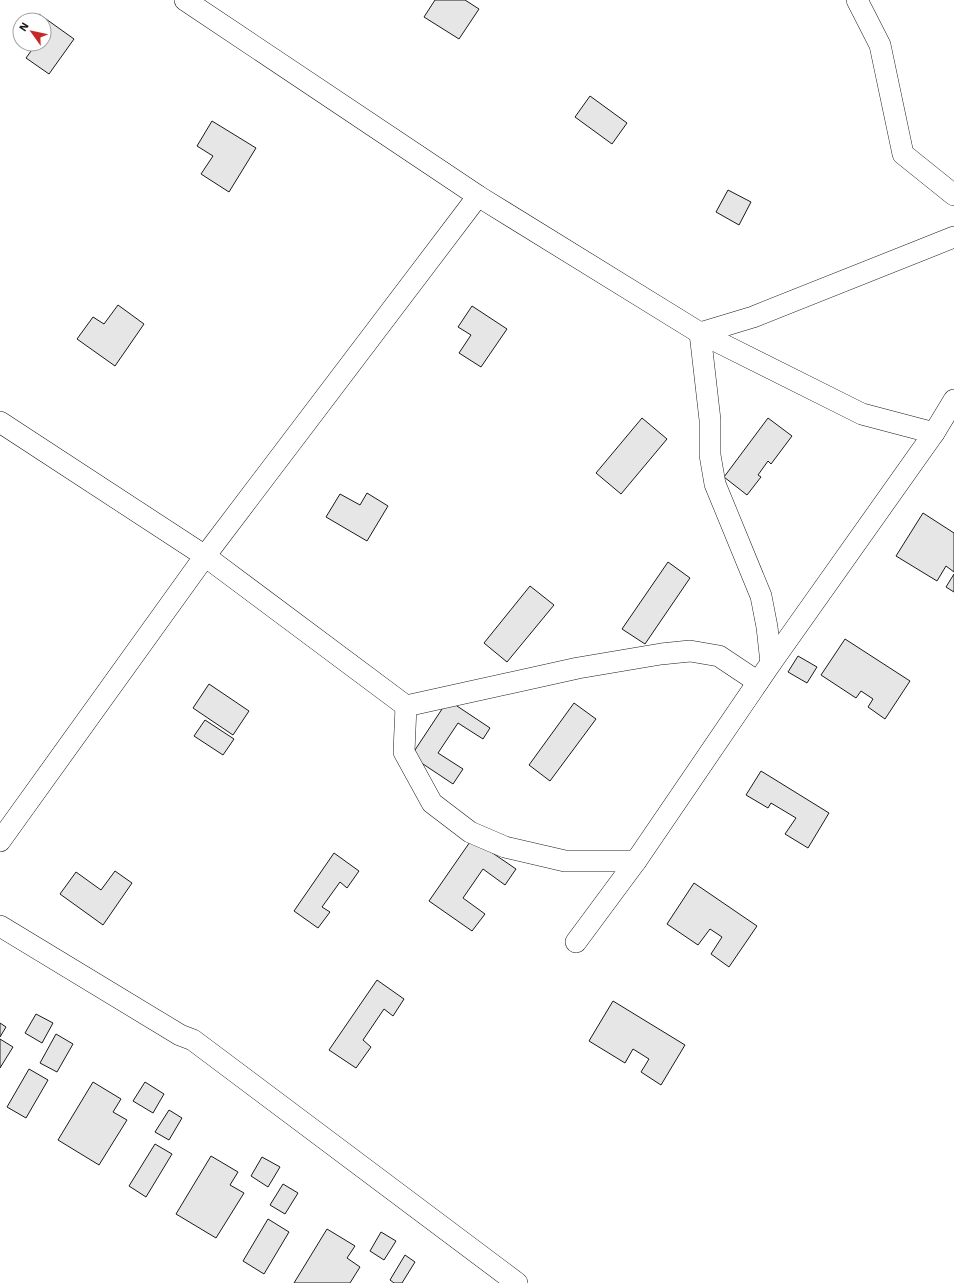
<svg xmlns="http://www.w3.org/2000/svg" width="954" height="1283" viewBox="0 0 954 1283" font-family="'Work Sans',sans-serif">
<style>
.building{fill:#e6e6e6;stroke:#1a1a1a}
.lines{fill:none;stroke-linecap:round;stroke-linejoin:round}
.minor-casing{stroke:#1a1a1a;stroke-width:22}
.minor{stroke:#fff;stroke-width:21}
</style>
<rect width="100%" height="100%" fill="#fff"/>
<g class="building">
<path d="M435,0H465L479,9L459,39L424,17Z"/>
<path d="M39,14L74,39L49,74L26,58L36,44H44V20H35Z"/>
<path d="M590,96L627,123L612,144L575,117Z"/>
<path d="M212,121L256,148L229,192L201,174L213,156L197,146Z"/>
<path d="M728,190L751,202L739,225L716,212Z"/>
<path d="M118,305L144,324L115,366L77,339L93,317L104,324Z"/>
<path d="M472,306L507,329L481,367L459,353L471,335L458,327Z"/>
<path d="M642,418L667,439L621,494L596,473Z"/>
<path d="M768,418L792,436L771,464L768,461L758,475L761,477L747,495L724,477Z"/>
<path d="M367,493L388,506L367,541L326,517L340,494L360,505Z"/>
<path d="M923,513L954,533V572L946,566L937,581L896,556Z"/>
<path d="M668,562L690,578L645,644L622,629Z"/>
<path d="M954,574V592L946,587Z"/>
<path d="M530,586L554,605L507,662L484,643Z"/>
<path d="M845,639L910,681L885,719L868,707L873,699L861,691L856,698L821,675Z"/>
<path d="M798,656L817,667L807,683L788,672Z"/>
<path d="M209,684L249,711L233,735L193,708Z"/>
<path d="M448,700L490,728L483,739L458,723L438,753L463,769L453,784L411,756Z"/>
<path d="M574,703L596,719L550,781L529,765Z"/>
<path d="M205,720L234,739L223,755L194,736Z"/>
<path d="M761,771L829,813L808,848L785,834L796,818L771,803L768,808L746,795Z"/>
<path d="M472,839L516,869L505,885L483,869L463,898L485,914L472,931L429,901Z"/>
<path d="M334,853L359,871L347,888L340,882L322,907L330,912L318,928L294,911Z"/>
<path d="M115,871L132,883L103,925L60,894L76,872L101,890Z"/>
<path d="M694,883L757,926L729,967L711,954L722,937L710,929L698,945L667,924Z"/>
<path d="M377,980L404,999L393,1016L384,1009L363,1040L371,1047L356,1068L329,1050Z"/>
<path d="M613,1001L685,1045L661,1085L641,1072L649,1059L633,1049L625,1063L589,1041Z"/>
<path d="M36,1014L53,1023L42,1043L25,1033Z"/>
<path d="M0,1023L6,1027L0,1037Z"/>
<path d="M56,1034L73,1044L57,1072L40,1063Z"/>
<path d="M0,1039L13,1047L0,1068Z"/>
<path d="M29,1069L48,1080L26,1118L7,1107Z"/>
<path d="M93,1082L121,1099L113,1112L127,1120L99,1165L58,1140Z"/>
<path d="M145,1082L164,1094L153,1113L133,1101Z"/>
<path d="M169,1110L182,1118L169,1140L155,1132Z"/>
<path d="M155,1144L172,1154L146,1197L129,1186Z"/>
<path d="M211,1156L238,1172L230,1185L244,1193L216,1238L176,1214Z"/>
<path d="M262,1157L280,1167L268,1187L251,1176Z"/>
<path d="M283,1184L298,1193L285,1214L270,1205Z"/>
<path d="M268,1219L289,1232L264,1274L243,1261Z"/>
<path d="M327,1229L355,1246L347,1258L360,1267L350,1283H294Z"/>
<path d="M381,1232L396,1241L384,1260L370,1251Z"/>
<path d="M405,1255L415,1262L402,1283H394L390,1280Z"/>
</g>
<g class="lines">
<defs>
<g id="minor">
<path d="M185,0L478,196L700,333L862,414L934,433"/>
<path d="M857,0L880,45L903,154L954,195"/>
<path d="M700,333L710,420V455L715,484L761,596L767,627L771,663"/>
<path d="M700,333L753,317L954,237"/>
<path d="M0,422L205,556L406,706L578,668L661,654L690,651L719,656L758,682"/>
<path d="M406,706L404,752L432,803L470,832L505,847L565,861H636"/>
<path d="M0,841L205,556L478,196"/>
<path d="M0,926L180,1035L193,1040L517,1283"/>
<path d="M576,942L636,861L771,663L934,433L954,400"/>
</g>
</defs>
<use href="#minor" class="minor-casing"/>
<use href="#minor" class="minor"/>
</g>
<g transform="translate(32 32) rotate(303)"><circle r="19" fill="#ffffff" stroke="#a3a3a3"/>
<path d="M0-3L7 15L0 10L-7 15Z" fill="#c62828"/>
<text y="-6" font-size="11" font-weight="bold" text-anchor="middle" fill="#1a1a1a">N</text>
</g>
</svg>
